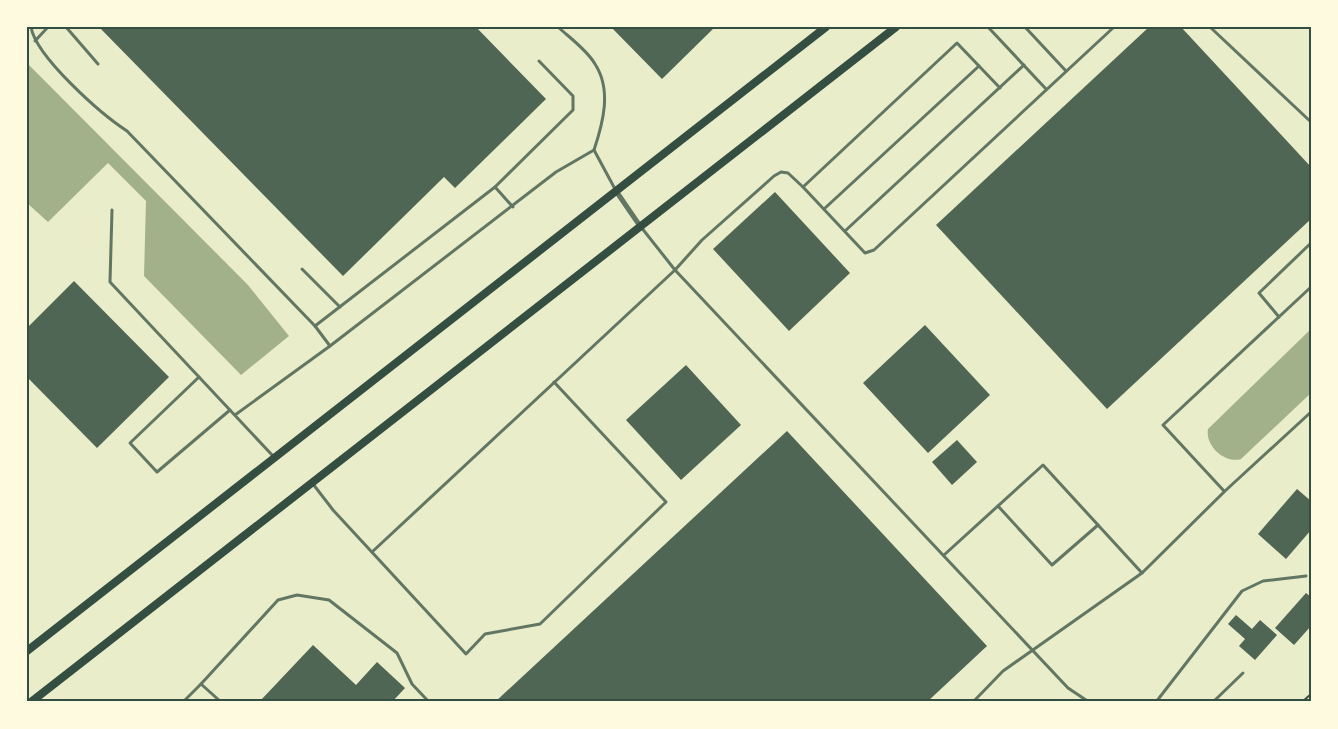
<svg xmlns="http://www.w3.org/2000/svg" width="1338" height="729" viewBox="0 0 1338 729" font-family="'Archivo Narrow',sans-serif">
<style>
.water{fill:#a3b18a}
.building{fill:#4f6655}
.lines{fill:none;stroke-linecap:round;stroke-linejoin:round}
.path{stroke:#344e41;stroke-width:2}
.service{stroke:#617663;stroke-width:3}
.minor{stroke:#617663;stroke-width:5}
.primary{stroke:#344e41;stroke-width:8}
.neatline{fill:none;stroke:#344e41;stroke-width:2}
</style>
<rect width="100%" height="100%" fill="#e9edc9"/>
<g class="water">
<path d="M27,63L248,285L289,336L241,375L144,276L146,201L108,163L48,222L27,203Z"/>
<path d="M1311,329V393L1241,459C1225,464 1205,446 1208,429Z"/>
</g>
<g class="building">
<path d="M99,27H476L546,99L455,188L444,177L343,276Z"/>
<path d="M611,27H715L662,79Z"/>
<path d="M1149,27H1181L1311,167V219L1107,409L936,225Z"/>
<path d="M775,192L850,273L789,331L713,249Z"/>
<path d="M74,281L169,377L97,448L27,377V328Z"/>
<path d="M925,325L990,395L928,453L863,383Z"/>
<path d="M686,365L741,425L681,480L626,420Z"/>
<path d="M787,431L987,646L927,702H495Z"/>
<path d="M957,440L977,462L952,485L932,462Z"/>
<path d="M1297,489L1311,501V530L1286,559L1258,534Z"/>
<path d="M1306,593L1311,597V626L1294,645L1275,628Z"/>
<path d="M1236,615L1252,629L1260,620L1277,635L1255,660L1239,646L1245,639L1228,624Z"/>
<path d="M313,645L356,685L377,662L405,688L392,702H263L261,700Z"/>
</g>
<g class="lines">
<path class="path" d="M1302,702L1311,694"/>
<g class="service">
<path d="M31,27C36,57 101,114 127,131L315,326L330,346L235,415"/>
<path d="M66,27L98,64"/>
<path d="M558,27C570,38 587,50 595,64C612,90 603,123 594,150L615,189"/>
<path d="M988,27L1046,89"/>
<path d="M1025,27L1066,71"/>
<path d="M1210,27L1311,122"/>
<path d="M35,41L48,27"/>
<path d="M495,187L513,207"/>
<path d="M803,187L865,253L874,250L1114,27"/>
<path d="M824,209L979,66"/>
<path d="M112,210L110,282L273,456"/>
<path d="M641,227L675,270L1068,688L1089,702"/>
<path d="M845,231L1024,65"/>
<path d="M302,269L340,307"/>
<path d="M1279,317L1259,293L1311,243"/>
<path d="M315,326L495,187L573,110V96L539,61"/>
<path d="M330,346L556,172L594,150"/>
<path d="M199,377L130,443L157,472L230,410"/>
<path d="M313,484L333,510L466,654L485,634L540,624L666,502L554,382"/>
<path d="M1224,491L1163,425L1311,287"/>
<path d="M998,506L1052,565L1098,525"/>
<path d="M372,552L675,270L702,240L774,176L781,172L788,173L803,187L957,43L1000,88"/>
<path d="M944,555L1043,465L1142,573"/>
<path d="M201,684L278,600L297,595L329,600L397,653L412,684L429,702"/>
<path d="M183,702L201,684L221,702"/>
<path d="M973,702L1003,671L1142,573L1225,491L1311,412"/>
<path d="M1156,702L1242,591L1263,581L1306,576"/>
<path d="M1213,702L1243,673"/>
</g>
<path class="minor" d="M616,191L640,226"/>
<g class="primary">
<path d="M27,651L826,27"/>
<path d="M31,702L896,27"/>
</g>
</g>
<rect width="1338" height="729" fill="none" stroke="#fefae0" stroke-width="57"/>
<rect x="28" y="28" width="1282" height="672" class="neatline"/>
</svg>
